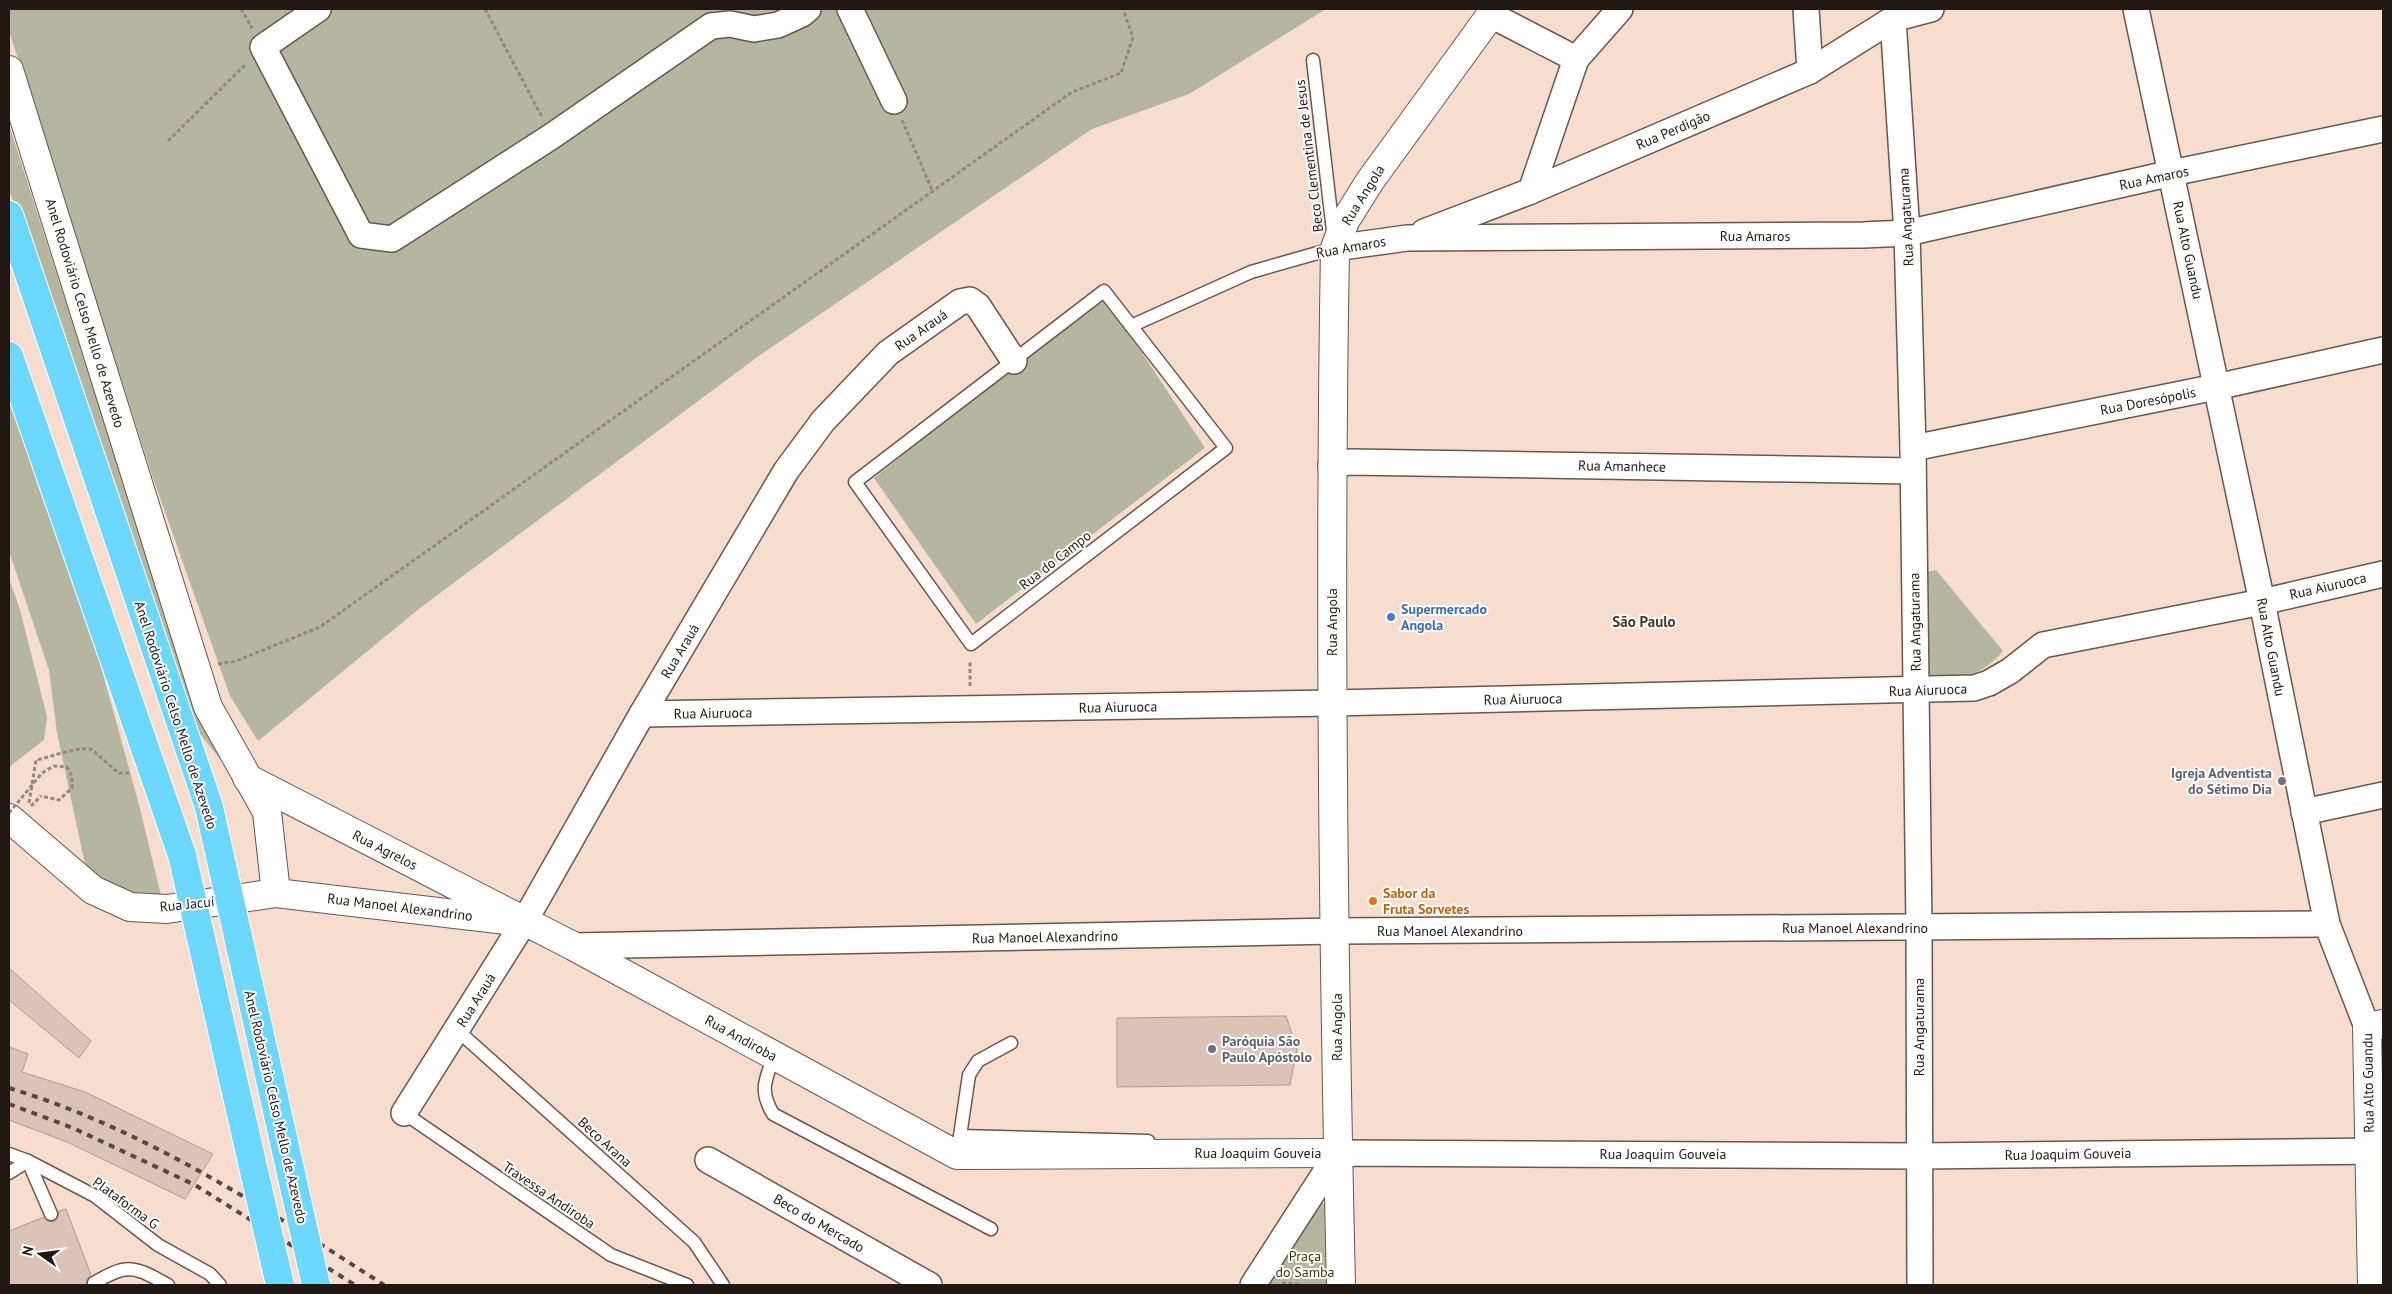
<svg xmlns="http://www.w3.org/2000/svg" width="2392" height="1294" viewBox="0 0 2392 1294" font-family="'PT Sans',sans-serif">
<style>
.green{fill:#b4b6a0}
.building{fill:#dcc3b5;stroke:#b39c8e}
.lines{fill:none;stroke-linecap:round;stroke-linejoin:round}
.lane-casing{stroke:#6c574a;stroke-width:15}
.street-casing{stroke:#6c574a;stroke-width:28}
.secondary-casing{stroke:#6c574a;stroke-width:30}
.highway-casing{stroke:#fff;stroke-width:30}
.path{stroke:#99877c;stroke-width:3;stroke-dasharray:4 2.5;stroke-linecap:butt}
.lane{stroke:#fff;stroke-width:12}
.street{stroke:#fff;stroke-width:25}
.secondary{stroke:#fff;stroke-width:28}
.highway{stroke:#6dd8fe;stroke-width:28}
.rail{stroke:#564942;stroke-width:4;stroke-dasharray:6 6;stroke-linecap:butt}
.highway-bridge-casing{stroke:#fff;stroke-width:30;stroke-linecap:butt}
.path-bridge{stroke:#99877c;stroke-width:3;stroke-dasharray:4 2.5;stroke-linecap:butt}
.highway-bridge{stroke:#6dd8fe;stroke-width:28}
.shop-dot{fill:#3f7fe0;stroke:#fff;stroke-width:2}
.worship-dot{fill:#6b7280;stroke:#fff;stroke-width:2}
.food-dot{fill:#e8710a;stroke:#fff;stroke-width:2}
.labels{text-anchor:middle;dominant-baseline:central;stroke-width:4;stroke-linejoin:round;paint-order:stroke}
.street-label{font-size:14px;fill:#211813;stroke:#fff}
.shop-label{font-size:14px;font-weight:bold;fill:#366cbe;stroke:#fff;text-anchor:start}
.worship-label{font-size:14px;font-weight:bold;fill:#5b616d;stroke:#fff;text-anchor:end}
.food-label{font-size:14px;font-weight:bold;fill:#c56008;stroke:#fff;text-anchor:start}
.park-label{font-size:14px;fill:#383a04;stroke:#fff}
.neighbourhood-label{font-size:15px;font-weight:bold;fill:#4c392d;stroke:#fff}
</style>
<rect width="100%" height="100%" fill="#f6ddce"/>
<g class="green">
<path d="M9,9H1326L1189,94L1092,129L760,355L420,608L258,741L230,696L152,475L9,31Z"/>
<path d="M9,125L194,702L235,777L186,717L9,189Z"/>
<path d="M1103,294L1205,448L976,624L874,478Z"/>
<path d="M9,399L85,609L138,801L161,895L138,898L86,869L57,733L49,670L9,551Z"/>
<path d="M1936,570L2003,651C1982,676 1956,683 1925,676L1924,573Z"/>
<path d="M9,578L20,610L47,717L44,740L9,767Z"/>
<path d="M1316,1202L1327,1204V1285H1268Z"/>
</g>
<g class="building">
<path d="M9,968L91,1041L79,1058L9,1000Z"/>
<path d="M1286,1016L1297,1049L1290,1085L1117,1087V1018Z"/>
<path d="M9,1047L28,1054L22,1072L85,1092L213,1154L185,1199L67,1142L9,1120Z"/>
<path d="M66,1209L91,1275L87,1279L86,1285H9V1231L44,1217L47,1221L54,1222L58,1218L59,1211Z"/>
</g>
<g class="lines">
<defs>
<g id="lane">
<path d="M1104,291L1226,448L971,644L855,482Z"/>
<path d="M1131,326L1251,272L1335,248L1313,60"/>
<path d="M457,1030L694,1242L723,1285"/>
<path d="M774,1056C765,1081 759,1090 773,1114L991,1229"/>
<path d="M404,1113L611,1255L687,1285"/>
<path d="M960,1136L969,1075L978,1061L1011,1043"/>
<path d="M9,1154L28,1161L95,1196L158,1245L210,1274L220,1285"/>
<path d="M957,1155L960,1136L1148,1141"/>
<path d="M28,1161L51,1214"/>
<path d="M9,1173L28,1161"/>
<path d="M94,1283C128,1263 134,1266 168,1285"/>
</g>
<g id="street">
<path d="M318,9L263,47L361,235L392,239L552,136L711,26L730,24L754,29L778,25L802,14L808,9"/>
<path d="M850,9L894,101"/>
<path d="M1806,9L1810,71"/>
<path d="M2136,9L2262,602L2327,924L2367,1027"/>
<path d="M1491,15L1576,59"/>
<path d="M1893,19L1907,233L1913,448L1919,928L1920,1285"/>
<path d="M1531,191L1576,59L1620,9"/>
<path d="M1424,232L1531,191L1810,71L1893,19L1931,9"/>
<path d="M1335,248L1407,238L1863,235L1907,233L2172,173L2383,129"/>
<path d="M1913,448L2216,387L2383,350"/>
<path d="M1331,465L1350,462L1913,471"/>
<path d="M642,714L1332,703L1974,688L1989,683L2010,671L2043,645L2262,602L2383,574"/>
<path d="M2304,812L2383,795"/>
<path d="M573,946L1336,931L2327,924"/>
<path d="M404,1113L524,922L642,714L786,471L823,421L888,353L960,302L970,300L978,306L1014,361"/>
<path d="M708,1160L929,1285"/>
<path d="M1253,1285L1338,1153L1919,1156L2383,1151"/>
</g>
<g id="secondary">
<path d="M9,70L208,707L267,812L276,893"/>
<path d="M247,778L573,946L957,1155L1338,1153"/>
<path d="M9,818L93,890L130,907L167,909L276,893L506,920"/>
<path d="M1341,1285C1333,939 1329,593 1335,248L1345,221L1370,181L1495,9"/>
<path d="M2372,1285L2367,1027L2383,1024"/>
</g>
<g id="highway">
<path d="M9,215L209,807"/>
<path d="M9,356L182,855"/>
</g>
</defs>
<use href="#lane" class="lane-casing"/>
<use href="#street" class="street-casing"/>
<use href="#secondary" class="secondary-casing"/>
<use href="#highway" class="highway-casing"/>
<g class="path">
<path d="M241,9L252,28"/>
<path d="M485,9L542,117"/>
<path d="M902,120L933,192"/>
<path d="M168,141L246,64"/>
<path d="M218,664L236,661L320,627L1072,92L1121,73L1133,37L1123,9"/>
<path d="M970,686V660"/>
<path d="M29,803L36,760C49,758 83,744 92,750C101,757 110,766 119,773H130"/>
<path d="M31,806L41,796"/>
<path d="M1282,1283L1301,1285"/>
</g>
<use href="#lane" class="lane"/>
<use href="#street" class="street"/>
<use href="#secondary" class="secondary"/>
<use href="#highway" class="highway"/>
<g class="rail">
<path d="M9,1088C145,1129 266,1209 384,1285"/>
<path d="M9,1104L73,1128L195,1185L355,1285"/>
</g>
<defs>
<g id="highway-bridge">
<path d="M209,807L316,1285"/>
<path d="M182,855L280,1285"/>
</g>
</defs>
<use href="#highway-bridge" class="highway-bridge-casing"/>
<path class="path-bridge" d="M9,813L42,773L54,766L67,767L72,777V788L59,800L41,796"/>
<use href="#highway-bridge" class="highway-bridge"/>
</g>
<circle class="shop-dot" cx="1391" cy="617" r="5"/>
<g class="worship-dot">
<circle cx="2282" cy="781" r="5"/>
<circle cx="1212" cy="1049" r="5"/>
</g>
<circle class="food-dot" cx="1373" cy="901" r="5"/>
<g class="labels">
<g class="street-label">
<text transform="translate(1673 130) rotate(-23)">Rua Perdigão</text>
<text transform="translate(1309 156) rotate(-97)">Beco Clementina de Jesus</text>
<text transform="translate(2154 178) rotate(-12)">Rua Amaros</text>
<text transform="translate(1363 195) rotate(-58)">Rua Angola</text>
<text transform="translate(1906 217) rotate(-93)">Rua Angaturama</text>
<text x="1755" y="236">Rua Amaros</text>
<text transform="translate(1351 247) rotate(-10)">Rua Amaros</text>
<text transform="translate(2188 250) rotate(78)">Rua Alto Guandu</text>
<text transform="translate(85 313) rotate(73)">Anel Rodoviário Celso Mello de Azevedo</text>
<text transform="translate(921 330) rotate(-35)">Rua Arauá</text>
<text transform="translate(2148 401) rotate(-11)">Rua Doresópolis</text>
<text transform="translate(1622 466) rotate(1)">Rua Amanhece</text>
<text transform="translate(1055 560) rotate(-38)">Rua do Campo</text>
<text transform="translate(2328 586) rotate(-13)">Rua Aiuruoca</text>
<text transform="translate(1332 622) rotate(-90)">Rua Angola</text>
<text transform="translate(1915 622) rotate(-91)">Rua Angaturama</text>
<text transform="translate(2271 647) rotate(79)">Rua Alto Guandu</text>
<text transform="translate(680 651) rotate(-59)">Rua Arauá</text>
<text transform="translate(1928 690) rotate(-2)">Rua Aiuruoca</text>
<text transform="translate(1523 699) rotate(-1)">Rua Aiuruoca</text>
<text transform="translate(1118 707) rotate(-1)">Rua Aiuruoca</text>
<text transform="translate(713 713) rotate(-1)">Rua Aiuruoca</text>
<text transform="translate(176 715) rotate(72)">Anel Rodoviário Celso Mello de Azevedo</text>
<text transform="translate(385 850) rotate(27)">Rua Agrelos</text>
<text transform="translate(187 904) rotate(-6)">Rua Jacuí</text>
<text transform="translate(400 907) rotate(7)">Rua Manoel Alexandrino</text>
<text x="1855" y="928">Rua Manoel Alexandrino</text>
<text x="1450" y="931">Rua Manoel Alexandrino</text>
<text transform="translate(1045 937) rotate(-1)">Rua Manoel Alexandrino</text>
<text transform="translate(476 1000) rotate(-58)">Rua Arauá</text>
<text transform="translate(1337 1027) rotate(-90)">Rua Angola</text>
<text transform="translate(1919 1027) rotate(-90)">Rua Angaturama</text>
<text transform="translate(741 1038) rotate(29)">Rua Andiroba</text>
<text transform="translate(2368 1083) rotate(-91)">Rua Alto Guandu</text>
<text transform="translate(276 1107) rotate(77)">Anel Rodoviário Celso Mello de Azevedo</text>
<text transform="translate(605 1142) rotate(42)">Beco Arana</text>
<text x="1258" y="1153">Rua Joaquim Gouveia</text>
<text x="1663" y="1154">Rua Joaquim Gouveia</text>
<text transform="translate(2068 1154) rotate(-1)">Rua Joaquim Gouveia</text>
<text transform="translate(549 1195) rotate(34)">Travessa Andiroba</text>
<text transform="translate(126 1203) rotate(36)">Plataforma G</text>
<text transform="translate(819 1223) rotate(30)">Beco do Mercado</text>
</g>
<g class="shop-label">
<text x="1401" y="609">Supermercado<tspan x="1401" dy="16">Angola</tspan></text>
</g>
<g class="worship-label">
<text x="2272" y="773">Igreja Adventista<tspan x="2272" dy="16">do Sétimo Dia</tspan></text>
<text x="1222" y="1041" text-anchor="start">Paróquia São<tspan x="1222" dy="16">Paulo Apóstolo</tspan></text>
</g>
<g class="food-label">
<text x="1383" y="893">Sabor da<tspan x="1383" dy="16">Fruta Sorvetes</tspan></text>
</g>
<g class="park-label">
<text x="1305" y="1256">Praça<tspan x="1305" dy="16">do Samba</tspan></text>
</g>
<g class="neighbourhood-label">
<text x="1644" y="621">São Paulo</text>
</g>
</g>
<rect width="2392" height="1294" fill="none" stroke="#211813" stroke-width="20"/>
<g transform="translate(40 1254) rotate(284)" stroke="#ffffff" stroke-width="4" paint-order="stroke">
<path d="M0-4L9 19L0 12L-9 19Z" fill="#211813"/>
<text y="-8" font-size="14" font-weight="bold" text-anchor="middle" fill="#211813">N</text>
</g>
</svg>
